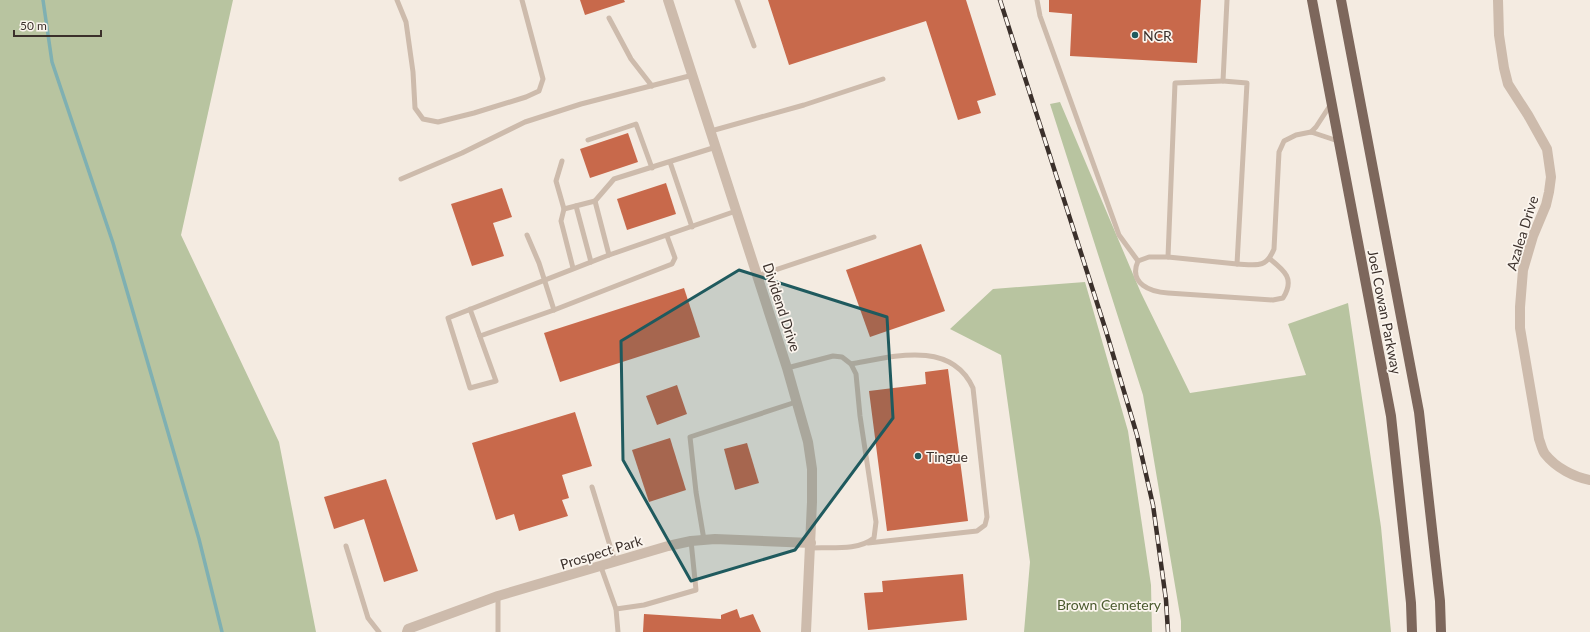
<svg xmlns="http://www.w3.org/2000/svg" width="1590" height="632" viewBox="0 0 1590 632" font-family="Lato,sans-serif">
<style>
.green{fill:#b8c4a0}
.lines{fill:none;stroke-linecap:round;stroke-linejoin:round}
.stream{stroke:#7fb0b2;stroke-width:3.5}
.building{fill:#c8694b}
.service{stroke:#cdbbac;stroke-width:5}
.minor{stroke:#cdbbac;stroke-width:10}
.tertiary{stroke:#cdbbac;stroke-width:10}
.primary{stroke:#7d675c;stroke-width:10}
.rail-casing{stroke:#3b302b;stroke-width:4.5}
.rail{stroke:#fbf5ee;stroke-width:3;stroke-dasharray:9;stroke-linecap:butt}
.marked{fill:#1f5a5e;fill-opacity:0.2;stroke:#1f5a5e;stroke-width:3;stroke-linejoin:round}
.poi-dot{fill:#1f5a5e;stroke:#fbf5ee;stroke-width:1.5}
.labels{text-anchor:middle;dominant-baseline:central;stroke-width:3.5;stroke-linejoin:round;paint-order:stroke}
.poi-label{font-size:14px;fill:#3b302b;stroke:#fbf5ee;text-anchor:start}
.street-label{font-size:14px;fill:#3b302b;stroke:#fbf5ee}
.park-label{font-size:14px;fill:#4a5a2e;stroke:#fbf5ee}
</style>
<rect width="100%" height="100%" fill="#f4ebe1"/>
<g class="green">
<path d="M0,0H233L181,235L279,442L316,632H0Z"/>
<path d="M1060,102L1141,293L1190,393L1306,375L1288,324L1348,303L1381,527L1391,632H1181V621L1143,395L1050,104Z"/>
<path d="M1085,282L1128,431L1151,585L1152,632H1024L1030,562L1001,355L950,329L993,289Z"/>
</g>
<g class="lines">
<path class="stream" d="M43,0L52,62L113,243L199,539L222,632"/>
</g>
<g class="building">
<path d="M580,0H624L625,2L585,15Z"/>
<path d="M768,0H966L996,95L977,101L981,113L958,120L926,21L789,65Z"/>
<path d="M1049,0H1201L1197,63L1070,56L1072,14L1049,12Z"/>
<path d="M628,133L638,162L590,178L580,149Z"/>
<path d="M666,183L676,214L627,230L617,199Z"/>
<path d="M502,188L512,217L493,223L504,256L472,266L451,204Z"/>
<path d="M921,244L945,311L870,337L846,270Z"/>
<path d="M684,288L700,337L560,382L544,333Z"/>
<path d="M948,369L968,521L887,531L869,391L926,384L925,372Z"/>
<path d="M677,385L687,414L657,425L646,396Z"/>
<path d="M575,412L592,466L562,475L569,498L562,500L568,516L519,531L514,514L496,520L472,443Z"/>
<path d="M670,438L686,490L649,502L632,450Z"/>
<path d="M747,443L759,483L735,490L724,449Z"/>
<path d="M386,479L418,571L384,582L364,519L334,529L324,497Z"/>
<path d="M963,574L967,620L868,630L864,593L883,592L882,581Z"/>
<path d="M737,609L740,618L753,614L761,632H643L644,614L721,619V615Z"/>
</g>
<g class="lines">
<g class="service">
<path d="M397,0L406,22L413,72L415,108L423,119L438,122L474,113L526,97L539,91L543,79L522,0"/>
<path d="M737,0L754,46"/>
<path d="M1037,0L1040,16L1119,235L1138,261"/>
<path d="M1227,0L1223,81L1247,83L1237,264C1256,265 1266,269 1274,249L1279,152L1284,141L1296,135L1311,132L1338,141"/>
<path d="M609,18L631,59L652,86"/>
<path d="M1223,81L1175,83L1168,257L1237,264"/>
<path d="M711,131L804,105L883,79"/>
<path d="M1311,132L1316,127L1331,104"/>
<path d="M588,140L636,124L652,168"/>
<path d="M716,147L614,179L595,201L609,255L736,211"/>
<path d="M562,161L556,181L564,209L595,201"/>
<path d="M670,162L692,227"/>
<path d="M401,179L462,153L525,122L581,104L693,75"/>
<path d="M576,206L591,262"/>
<path d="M564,209L561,221L573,268"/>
<path d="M527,235L539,263L554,310"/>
<path d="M1168,257H1149L1138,261C1128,284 1151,292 1168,293L1273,300L1283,298C1295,279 1285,271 1270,259"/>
<path d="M757,276L874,237"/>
<path d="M470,309L496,381L470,388L448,318L609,255"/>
<path d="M480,336L554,310L672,264L675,258L667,236"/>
<path d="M851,364C891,357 951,339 973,388L987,517L985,525L977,531L868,543"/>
<path d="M787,368L833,356L842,357L851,364L856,374L860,416L876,522L874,538C858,551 831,547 811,548"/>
<path d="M592,487L615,562"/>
<path d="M704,540L696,492L690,437L796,402"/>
<path d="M346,546L368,618L379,632"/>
<path d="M601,567L616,609L618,632"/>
<path d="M498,596V632"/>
<path d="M616,609L644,605L696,590L691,541"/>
</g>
<g class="minor">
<path d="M1498,0L1499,35L1504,68L1508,84L1528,115L1547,149L1551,177L1549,192L1546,205L1533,236L1523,270L1520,307V328L1539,439C1541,444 1542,450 1545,454C1556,468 1574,477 1590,480"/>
<path d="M407,632L408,629L498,596L668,546L691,541L715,539L811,543"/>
</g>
<path class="tertiary" d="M668,0L787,368L808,442L812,469V502L806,632"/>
<g class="primary">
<path d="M1312,0L1391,416L1411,603L1412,632"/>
<path d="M1341,0L1419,412L1440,601L1441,632"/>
</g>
<defs>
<path id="rail" d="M1000,0L1106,331L1137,435L1153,505L1166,600L1168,632"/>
</defs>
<use href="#rail" class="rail-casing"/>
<use href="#rail" class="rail"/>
</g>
<path class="marked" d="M739,270L887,317L893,418L795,550L691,581L623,460L621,341Z"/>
<g class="poi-dot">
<circle cx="1135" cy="35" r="4"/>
<circle cx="918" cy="456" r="4"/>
</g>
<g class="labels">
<g class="poi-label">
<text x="1143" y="35">NCR</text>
<text x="926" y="456">Tingue</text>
</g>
<g class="street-label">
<text transform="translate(1522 233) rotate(-73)">Azalea Drive</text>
<text transform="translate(782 307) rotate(72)">Dividend Drive</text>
<text transform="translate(1385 312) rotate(79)">Joel Cowan Parkway</text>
<text transform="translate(601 552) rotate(-17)">Prospect Park</text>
</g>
<g class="park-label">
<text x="1109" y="604">Brown Cemetery</text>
</g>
</g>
<path d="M14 30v6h87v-6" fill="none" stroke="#3b302b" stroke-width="2"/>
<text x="20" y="30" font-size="12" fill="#3b302b" stroke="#fbf5ee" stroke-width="3" paint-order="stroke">50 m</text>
</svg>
